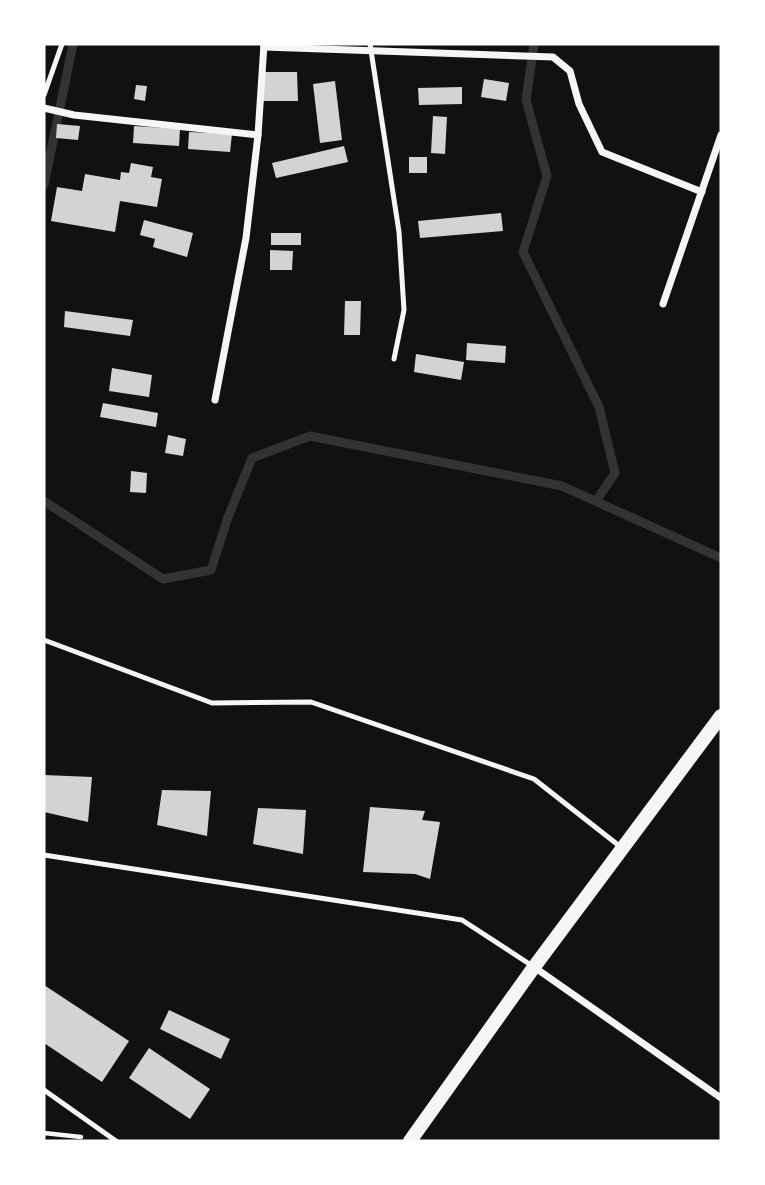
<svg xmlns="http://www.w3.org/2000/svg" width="765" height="1185" viewBox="0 0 765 1185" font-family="'Titillium Web',sans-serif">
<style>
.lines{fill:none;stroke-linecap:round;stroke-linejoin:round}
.stream{stroke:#333;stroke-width:9}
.building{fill:#d3d3d3}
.path{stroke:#f5f5f5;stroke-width:4.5}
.service{stroke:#f5f5f5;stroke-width:5}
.minor{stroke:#f5f5f5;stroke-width:7}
.secondary{stroke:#f5f5f5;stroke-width:14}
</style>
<rect width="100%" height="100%" fill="#111"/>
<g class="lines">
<g class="stream">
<path d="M534,44L526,100L547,176L523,252L599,407L615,473L596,501"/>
<path d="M44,185L73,44"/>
<path d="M44,501L163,579L211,570L227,520L252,458L310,436L562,486L721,558"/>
</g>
</g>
<g class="building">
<path d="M262,72H297L298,101H263Z"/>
<path d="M484,79L509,83L506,101L481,97Z"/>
<path d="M335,81L342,140L320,143L313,84Z"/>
<path d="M136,85L147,86L145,101L134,99Z"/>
<path d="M462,87V104L419,105L418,88Z"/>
<path d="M433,116L447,117L445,154L431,153Z"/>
<path d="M57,124L80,126L78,140L56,138Z"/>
<path d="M134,126L180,129L179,146L133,143Z"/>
<path d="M189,132L232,134L230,152L188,149Z"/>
<path d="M344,146L348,162L276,178L272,163Z"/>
<rect x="409" y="157" width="18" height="16"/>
<path d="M131,163L153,167L151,177L162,179L157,207L120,201L115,232L51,221L57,187L82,191L85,174L120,180L121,172L129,173Z"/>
<path d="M501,213L503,231L420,238L418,221Z"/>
<path d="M144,220L193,233L187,257L153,247L155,239L140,235Z"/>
<rect x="271" y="233" width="30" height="12"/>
<path d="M270,250L293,251L292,270H270Z"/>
<path d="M345,301H361L360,335H344Z"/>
<path d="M65,311L133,320L130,336L64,327Z"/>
<path d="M467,343L506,346L505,363L466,360Z"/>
<path d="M416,354L464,362L461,380L414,372Z"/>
<path d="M112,368L152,375L149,397L109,391Z"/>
<path d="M103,403L158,413L156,427L100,417Z"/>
<path d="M168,435L186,439L183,456L165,453Z"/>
<path d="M131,471L147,473L146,493L130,492Z"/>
<path d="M44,775L92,777L88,822L44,812Z"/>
<path d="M162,790L211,791L207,836L157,825Z"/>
<path d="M370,807L425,811L422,820L440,822L430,879L415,874L363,872Z"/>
<path d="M258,808L306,810L303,854L253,844Z"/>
<path d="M44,985L129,1041L102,1082L44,1043Z"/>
<path d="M169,1010L230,1039L221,1059L160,1029Z"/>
<path d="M149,1048L210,1089L190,1119L129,1078Z"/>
</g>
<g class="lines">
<path class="path" d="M44,1133L81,1137"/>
<g class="service">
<path d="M370,44L399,232L404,310L394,359"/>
<path d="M44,95L62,44"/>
<path d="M44,640L212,703L311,702L534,779L622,848"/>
<path d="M44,855L462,920L534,967"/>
<path d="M44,1090L116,1141"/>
</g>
<g class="minor">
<path d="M264,47L553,57L570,71L579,104L602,152L702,192"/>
<path d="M44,108L74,115L258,135"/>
<path d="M663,304L721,135"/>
<path d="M215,400L246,238L258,135L264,44"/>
<path d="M534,967L721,1098"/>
</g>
<path class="secondary" d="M410,1141L534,967L721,716"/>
</g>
<rect width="765" height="1185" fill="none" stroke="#ffffff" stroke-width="91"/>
</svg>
